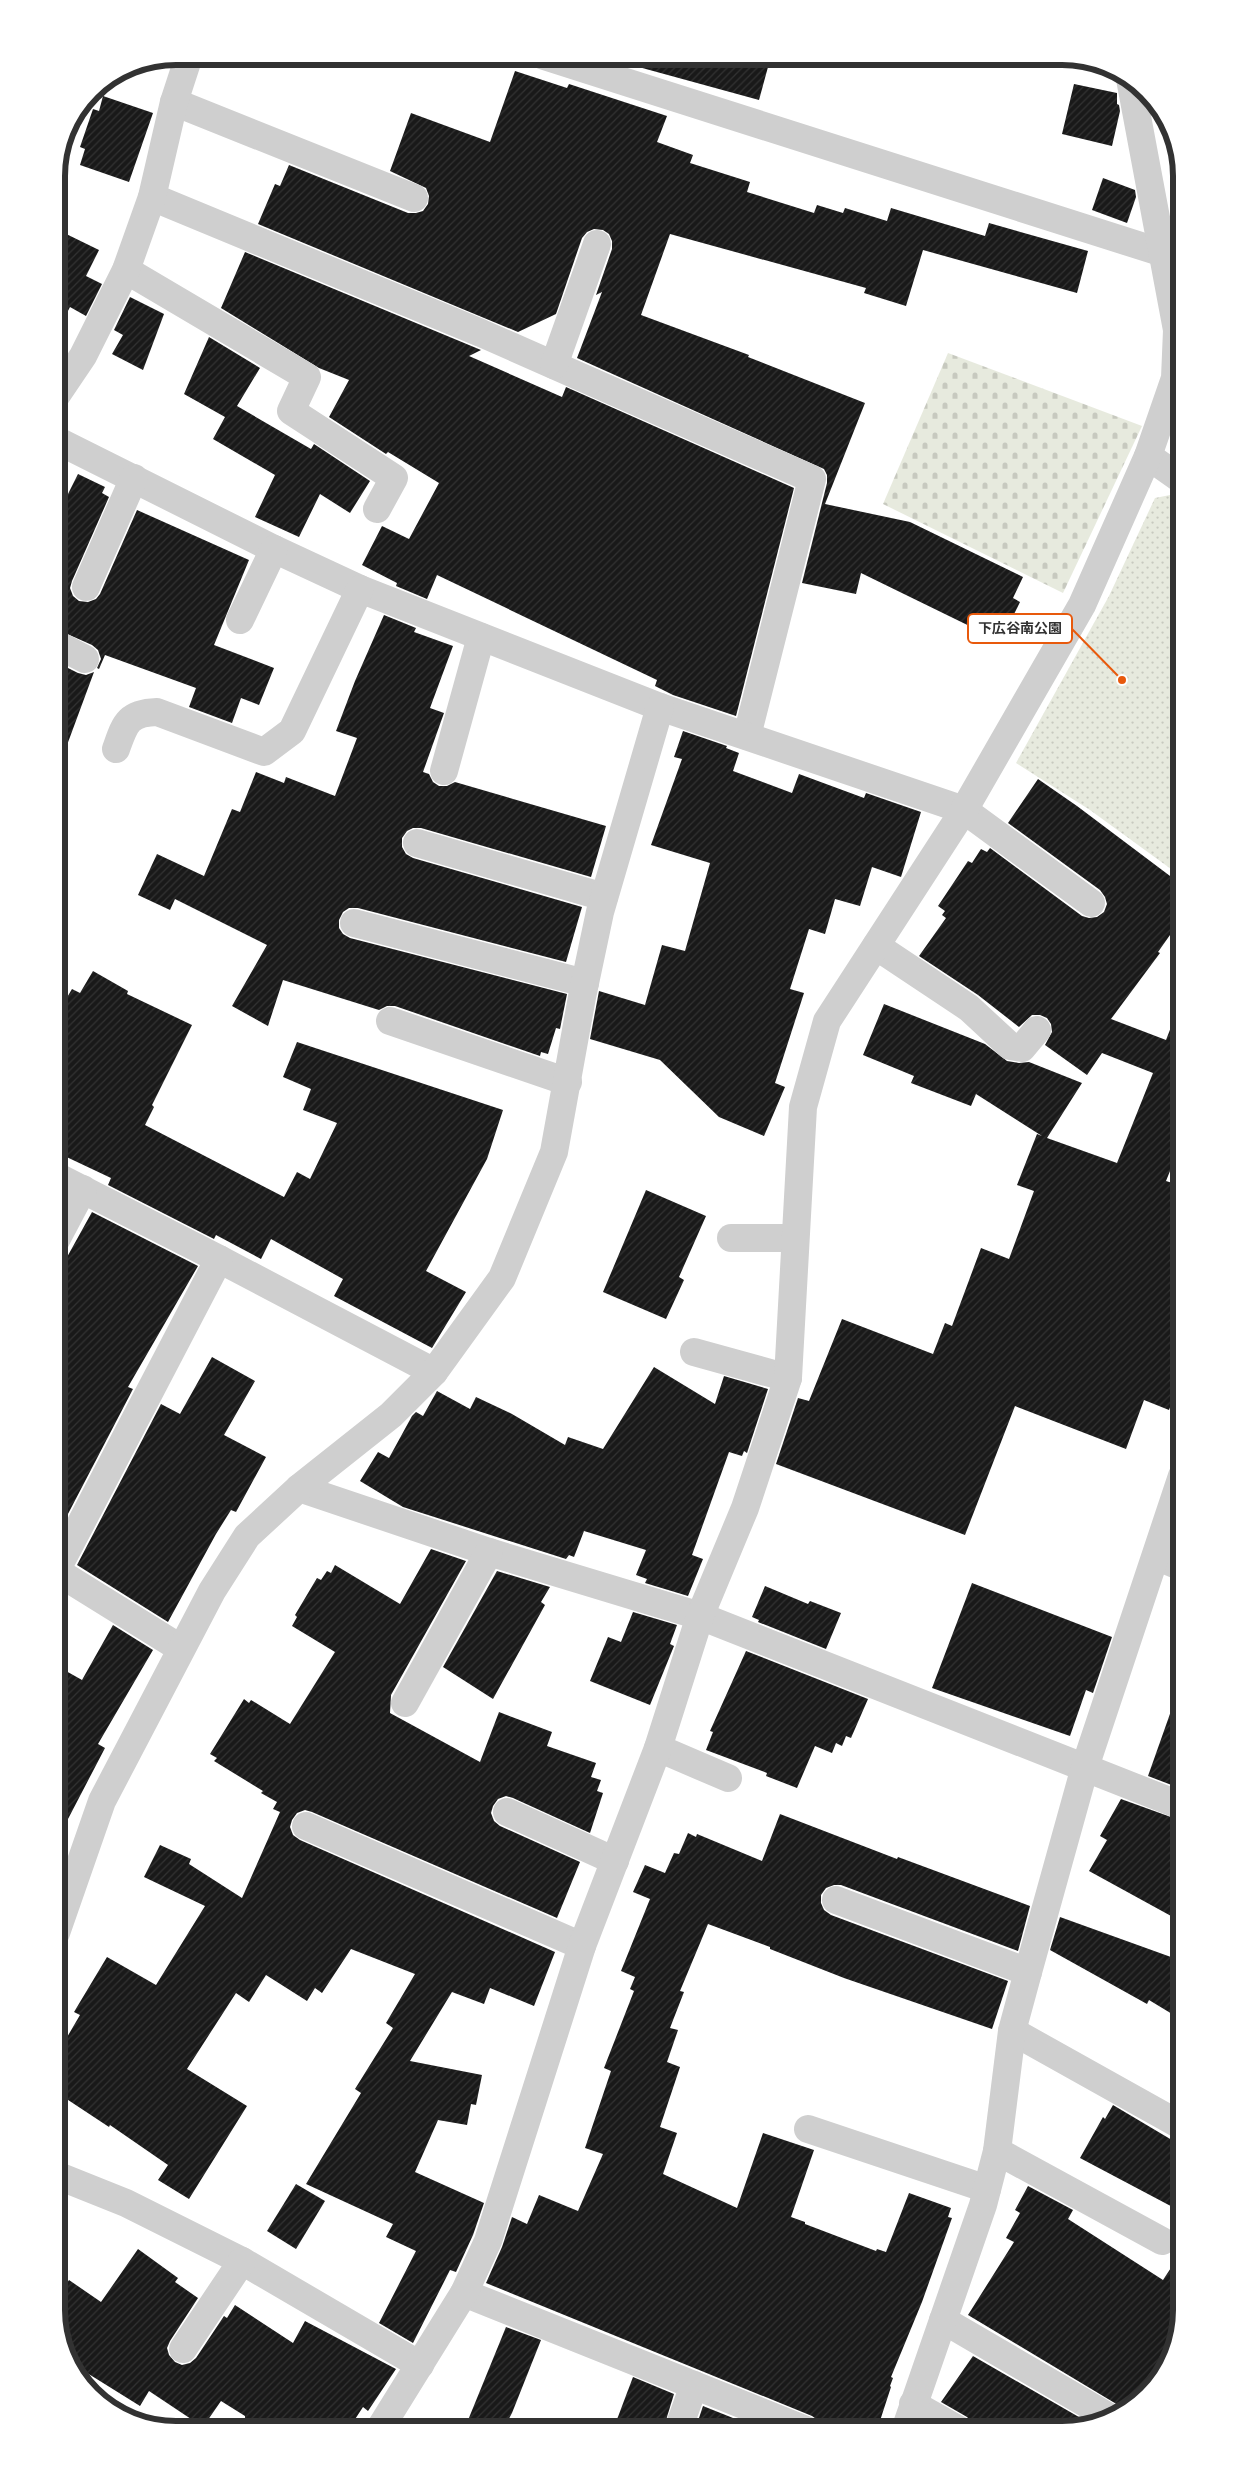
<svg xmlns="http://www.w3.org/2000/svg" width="1238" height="2486" viewBox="0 0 1238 2486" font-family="'Fira Sans','Noto Sans JP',sans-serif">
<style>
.cemetery{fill:url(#cemetery-stones)}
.park{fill:url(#park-dots)}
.building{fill:url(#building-hatch)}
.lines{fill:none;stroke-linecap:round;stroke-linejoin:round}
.minor{stroke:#cfcfcf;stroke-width:28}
.rim{fill:none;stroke:#323232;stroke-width:6}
.leader{fill:none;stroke:#e8590c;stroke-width:2}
.callout-dot{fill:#e8590c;stroke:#fff;stroke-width:2}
.callout{fill:#fff;stroke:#e8590c;stroke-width:2}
.callout-label{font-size:14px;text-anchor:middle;font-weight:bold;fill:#323232}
</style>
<defs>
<pattern id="cemetery-stones" width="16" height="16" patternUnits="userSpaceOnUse" patternTransform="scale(1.25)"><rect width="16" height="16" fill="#e7eade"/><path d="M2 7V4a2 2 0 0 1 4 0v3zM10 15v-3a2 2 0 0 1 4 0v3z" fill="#c7c9bf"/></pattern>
<pattern id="park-dots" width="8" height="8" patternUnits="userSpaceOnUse" patternTransform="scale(1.25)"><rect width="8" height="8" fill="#e7eade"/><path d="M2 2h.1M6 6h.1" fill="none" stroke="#c7c9bf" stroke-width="1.8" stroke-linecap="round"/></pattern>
<pattern id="building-hatch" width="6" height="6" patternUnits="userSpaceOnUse" patternTransform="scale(1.25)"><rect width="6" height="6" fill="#191919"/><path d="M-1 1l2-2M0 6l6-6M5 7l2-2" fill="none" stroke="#323232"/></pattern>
</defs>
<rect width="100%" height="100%" fill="#fff"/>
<path class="cemetery" d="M948,353L1142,426L1063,593L883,504Z"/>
<path class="park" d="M1175,494L1182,499V877L1090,810L1016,763L1109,596L1155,498Z"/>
<g class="building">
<path d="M636,56H771L759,100L635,66Z"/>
<path d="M515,71L567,88L569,84L667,116L657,142L693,155L690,163L750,182L747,192L814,213L817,205L843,213L845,208L887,221L891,208L985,236L989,223L1088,251L1077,293L923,250L906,306L864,293L866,288L670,234L641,315L749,355L748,357L865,403L825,504L910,522L1023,577L1013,598L1020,602L1003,637L996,634L994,638L861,573L856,594L802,583L827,483V475L824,469L577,358L602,292L596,295L612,249V241L609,234L603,230L594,229L587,232L582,238L556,314L518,332L258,224L275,184L280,186L289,165L408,213H416L423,211L428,204L429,196L426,188L390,171L411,113L490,142Z"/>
<path d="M1074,84L1117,93V104L1119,105L1120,111L1112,146L1062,134Z"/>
<path d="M103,96L153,113L129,182L80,165L85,149L80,147L93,109L99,111Z"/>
<path d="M1103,178L1135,190L1136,197L1127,223L1092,210Z"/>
<path d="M56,229L99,250L86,276L102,284L86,316L70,307L56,334Z"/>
<path d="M245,252L481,350L469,356L562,397L566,387L794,488L736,716L673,695L655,686L657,680L437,575L427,599L396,586L397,583L362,565L382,526L409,539L439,483L388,452L386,454L329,417L349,380L319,368L221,308Z"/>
<path d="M130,297L164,314L143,370L112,354L123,335L114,330Z"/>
<path d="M209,337L260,368L237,406L311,449L314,444L370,481L350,513L320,494L299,537L255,517L275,475L213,439L225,417L184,394Z"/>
<path d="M78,474L105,487L102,493L109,497L72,581L70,588L73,596L79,601L88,602L96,599L100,594L137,510L249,560L214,645L274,668L259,705L241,698L232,723L189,707L196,688L105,655L99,669L97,668L101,659L98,650L92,645L56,629V518Z"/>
<path d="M384,615L416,628L414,632L453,646L430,708L444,713L423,772L429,774L433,782L439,786H447L455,782L606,826L591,877L421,828H413L407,831L402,838V847L406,854L413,858L582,907L566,962L358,908H349L343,912L339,920V928L343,934L350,938L567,994L560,1029L556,1028L548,1054L541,1052L540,1056L395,1006H387L379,1010L283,980L268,1026L232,1006L267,945L175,899L170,910L138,895L157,854L204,876L232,809L240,812L256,772L284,783L286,777L335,796L357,738L336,731L355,681Z"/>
<path d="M56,662L78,673L86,675L94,672L60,764L56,763Z"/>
<path d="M683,731L727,746L726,748L739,753L733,771L792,793L799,774L864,798L866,793L921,812L901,877L872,867L860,906L835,899L825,934L809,929L790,989L804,993L775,1083L785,1087L764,1136L719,1117L660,1060L590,1039L599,991L645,1005L662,945L685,951L710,863L651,845L682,759L674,757Z"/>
<path d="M1038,779L1077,806L1182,885V918L1158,952L1160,953L1111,1019L1166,1040L1180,1004H1182V1141L1166,1181L1182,1186V1375L1169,1410L1144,1400L1126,1449L1015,1406L965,1535L776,1464L798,1398L809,1401L842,1319L933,1354L945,1323L952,1326L981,1248L1009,1259L1034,1191L1017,1185L1037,1134L1042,1136L976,1094L971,1106L911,1083L914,1076L863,1055L884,1004L985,1044L1007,1061L1019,1063L1029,1062L1082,1083L1047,1138L1117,1163L1153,1073L1102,1053L1087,1075L1045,1045L1052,1032L1051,1024L1047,1018L1040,1015H1032L1019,1027L978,995L919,956L946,918L942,915L945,911L938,906L968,861L972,863L981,849L987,852L990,848L1082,916L1089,918L1097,917L1104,912L1107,904L1105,897L1100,890L1008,823Z"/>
<path d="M93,971L128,991L127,994L192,1025L152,1105L154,1107L145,1125L284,1197L297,1172L310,1179L337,1123L303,1110L311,1089L283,1077L297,1042L503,1110L487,1159L426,1271L466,1292L432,1348L334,1296L343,1279L271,1239L261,1259L216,1235L214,1239L108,1185L111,1178L56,1152V1016L72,989L80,993Z"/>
<path d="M646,1190L706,1216L679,1277L684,1280L666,1319L603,1292Z"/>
<path d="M92,1212L198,1266L128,1387L133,1389L56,1537V1277Z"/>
<path d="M212,1357L255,1381L224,1435L266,1457L236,1512L231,1510L216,1534L168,1622L77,1565L161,1404L180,1414Z"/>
<path d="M654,1367L715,1404L724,1376L768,1389L747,1453L744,1451L742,1456L729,1452L692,1555L703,1559L688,1596L645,1583L647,1579L636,1575L646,1550L584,1531L574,1557L569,1555L566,1559L403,1507L360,1481L378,1452L389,1458L412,1416L416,1412L423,1416L437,1391L470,1409L476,1397L512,1414L565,1445L568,1437L603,1449Z"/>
<path d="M431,1549L466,1561L391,1695L390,1713L480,1762L499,1712L552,1732L547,1746L596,1763L591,1777L601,1780L597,1791L603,1793L590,1833L513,1798L506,1796L498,1799L493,1806L491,1813L494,1821L500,1826L580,1862L557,1918L312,1812L305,1810L297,1813L292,1820L290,1827L293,1835L300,1840L555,1952L534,2006L490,1988L484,2004L452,1992L410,2061L482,2075L476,2105L471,2104L467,2125L438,2120L415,2172L484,2203L473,2235L456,2272L450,2270L413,2343L379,2323L416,2251L386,2237L393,2224L306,2184L361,2093L355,2089L393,2028L386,2023L415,1974L351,1949L322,1993L315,1988L307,2001L266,1975L249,2002L236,1993L187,2069L247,2106L189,2199L158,2180L168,2165L110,2125L109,2127L56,2092V2056L80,2015L74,2012L107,1957L156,1985L205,1906L144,1877L160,1845L191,1859L189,1864L242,1898L280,1812L273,1809L277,1802L261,1793L263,1791L214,1761L217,1758L210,1754L244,1699L249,1703L251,1700L290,1724L335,1652L292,1626L297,1617L295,1615L317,1578L321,1580L327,1571L331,1573L335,1565L400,1604Z"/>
<path d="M497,1571L550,1587L541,1602L545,1605L493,1699L443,1667Z"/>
<path d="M972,1583L1112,1637L1093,1693L1086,1690L1070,1736L932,1688Z"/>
<path d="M765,1586L808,1604L810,1601L841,1613L826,1649L758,1622L759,1620L752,1617Z"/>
<path d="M633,1612L677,1625L670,1644L674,1646L650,1705L590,1681L608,1637L621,1642Z"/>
<path d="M113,1625L153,1650L98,1744L105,1748L56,1842V1688L66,1671L82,1680Z"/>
<path d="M746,1651L868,1699L851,1738L846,1736L842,1746L836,1743L832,1753L815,1746L797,1788L766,1776L767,1773L706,1750L713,1732L710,1731Z"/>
<path d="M1177,1694L1182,1695V1789L1148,1776Z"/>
<path d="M1121,1799L1182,1821V1922L1089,1871L1107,1840L1100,1836Z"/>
<path d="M780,1814L897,1859L898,1857L1030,1906L1018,1951L841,1885H834L826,1888L821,1895V1903L824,1910L831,1915L1008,1981L992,2029L844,1978L770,1949V1947L708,1924L680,1991L684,1992L670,2028L678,2030L667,2062L680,2067L660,2127L677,2133L663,2174L737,2208L763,2133L814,2150L791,2217L805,2222V2224L876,2251L877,2249L886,2252L909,2193L951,2208L948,2217L952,2218L922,2302L891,2377L893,2378L890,2386L891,2387L877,2430H821L819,2421L812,2416L486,2283L502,2247L512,2217L527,2224L539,2195L578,2211L603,2154L585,2148L611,2071L604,2068L634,1991L630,1989L635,1977L621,1971L650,1899L633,1892L645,1865L665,1873L674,1853L679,1854L688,1833L696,1837L697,1834L762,1861Z"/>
<path d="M1060,1917L1182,1961V2020L1149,2000L1147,2004L1050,1950Z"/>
<path d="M1113,2105L1182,2146V2212L1080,2158L1103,2117L1105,2119Z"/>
<path d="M296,2184L325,2201L296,2249L267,2231Z"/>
<path d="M1028,2186L1073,2210L1068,2219L1163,2280L1182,2251V2310L1161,2377L1123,2408L968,2315L1014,2242L1006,2238L1020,2213L1015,2210Z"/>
<path d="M138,2249L178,2278L175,2282L198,2298L170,2341L167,2348L169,2355L175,2362L182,2365L190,2363L196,2358L224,2316L227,2318L235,2305L293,2343L305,2321L396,2369L368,2411L363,2407L348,2430H245V2416L221,2401L203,2427L149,2391L140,2406L71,2363L65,2356L56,2310V2299L69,2280L101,2302Z"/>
<path d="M506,2327L541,2340L512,2413L503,2430H464Z"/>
<path d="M973,2356L1091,2424L1062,2430H975L973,2423L967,2417L941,2402Z"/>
<path d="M633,2377L674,2394L663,2430H613Z"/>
<path d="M703,2406L763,2430H695Z"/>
</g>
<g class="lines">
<g class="minor">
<path d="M544,56L1163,253"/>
<path d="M174,102L414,198"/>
<path d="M152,197L481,333L812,479L747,736"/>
<path d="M126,270L307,377L291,411L394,478L377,509"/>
<path d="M554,365L597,244"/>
<path d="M56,396L83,356L126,270L152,197L174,102L189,56"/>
<path d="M56,440L274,549L360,589L660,707L964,810L1091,903"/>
<path d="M1148,456L1182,480"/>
<path d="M86,587L134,478"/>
<path d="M240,620L274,549"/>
<path d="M56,644L85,659"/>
<path d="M116,749C125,724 127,713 157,712L264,752L292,731L360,589"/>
<path d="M444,771L481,637"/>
<path d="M417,843L604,897"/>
<path d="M354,923L585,983"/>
<path d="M876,946L969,1008L1010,1046L1022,1048L1037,1030"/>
<path d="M390,1021L568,1082"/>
<path d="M56,1176L219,1259L434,1372"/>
<path d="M731,1238H795"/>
<path d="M56,1240L83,1189"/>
<path d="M694,1352L788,1378"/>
<path d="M299,1488L489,1552L700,1616L1182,1806"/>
<path d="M1156,1556L1182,1567"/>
<path d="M56,1571L219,1259"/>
<path d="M56,1571L180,1648"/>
<path d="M405,1703L489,1552"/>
<path d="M658,1748L728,1778"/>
<path d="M507,1812L615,1861"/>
<path d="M306,1826L582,1946"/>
<path d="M836,1900L1028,1972"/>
<path d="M56,1933L102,1801L212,1591L247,1536L299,1488L391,1415L434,1372L502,1278L554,1152L582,997L600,912L660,707"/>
<path d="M1012,2031L1182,2126"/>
<path d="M808,2129L987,2189"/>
<path d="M997,2151L1162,2241"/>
<path d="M56,2175L126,2203L242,2261L420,2365"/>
<path d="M464,2293L806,2430"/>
<path d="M943,2320L1111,2418"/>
<path d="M183,2349L242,2261"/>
<path d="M913,2404L959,2430"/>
<path d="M379,2430L464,2293L488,2241L582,1946L658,1748L700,1616L745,1508L788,1378L803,1107L827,1021L964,810L1082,605L1148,456L1175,378L1177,330L1130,79"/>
<path d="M678,2430L694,2385"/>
<path d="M905,2430L983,2205L997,2151L1012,2031L1028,1972L1085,1767L1182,1476"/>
</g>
</g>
<path d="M0 0H1238V2486H0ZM176 65H1062A111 111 0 0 1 1173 176V2310A111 111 0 0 1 1062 2421H176A111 111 0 0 1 65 2310V176A111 111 0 0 1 176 65Z" fill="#fff" fill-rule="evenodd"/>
<path class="rim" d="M176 65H1062A111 111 0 0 1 1173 176V2310A111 111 0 0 1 1062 2421H176A111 111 0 0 1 65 2310V176A111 111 0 0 1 176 65Z"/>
<path class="leader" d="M1122 680L1072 629"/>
<circle class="callout-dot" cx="1122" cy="680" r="5"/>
<rect class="callout" x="968" y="614" width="104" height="29" rx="5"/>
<g class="callout-label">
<text x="1020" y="633">下広谷南公園</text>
</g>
</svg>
